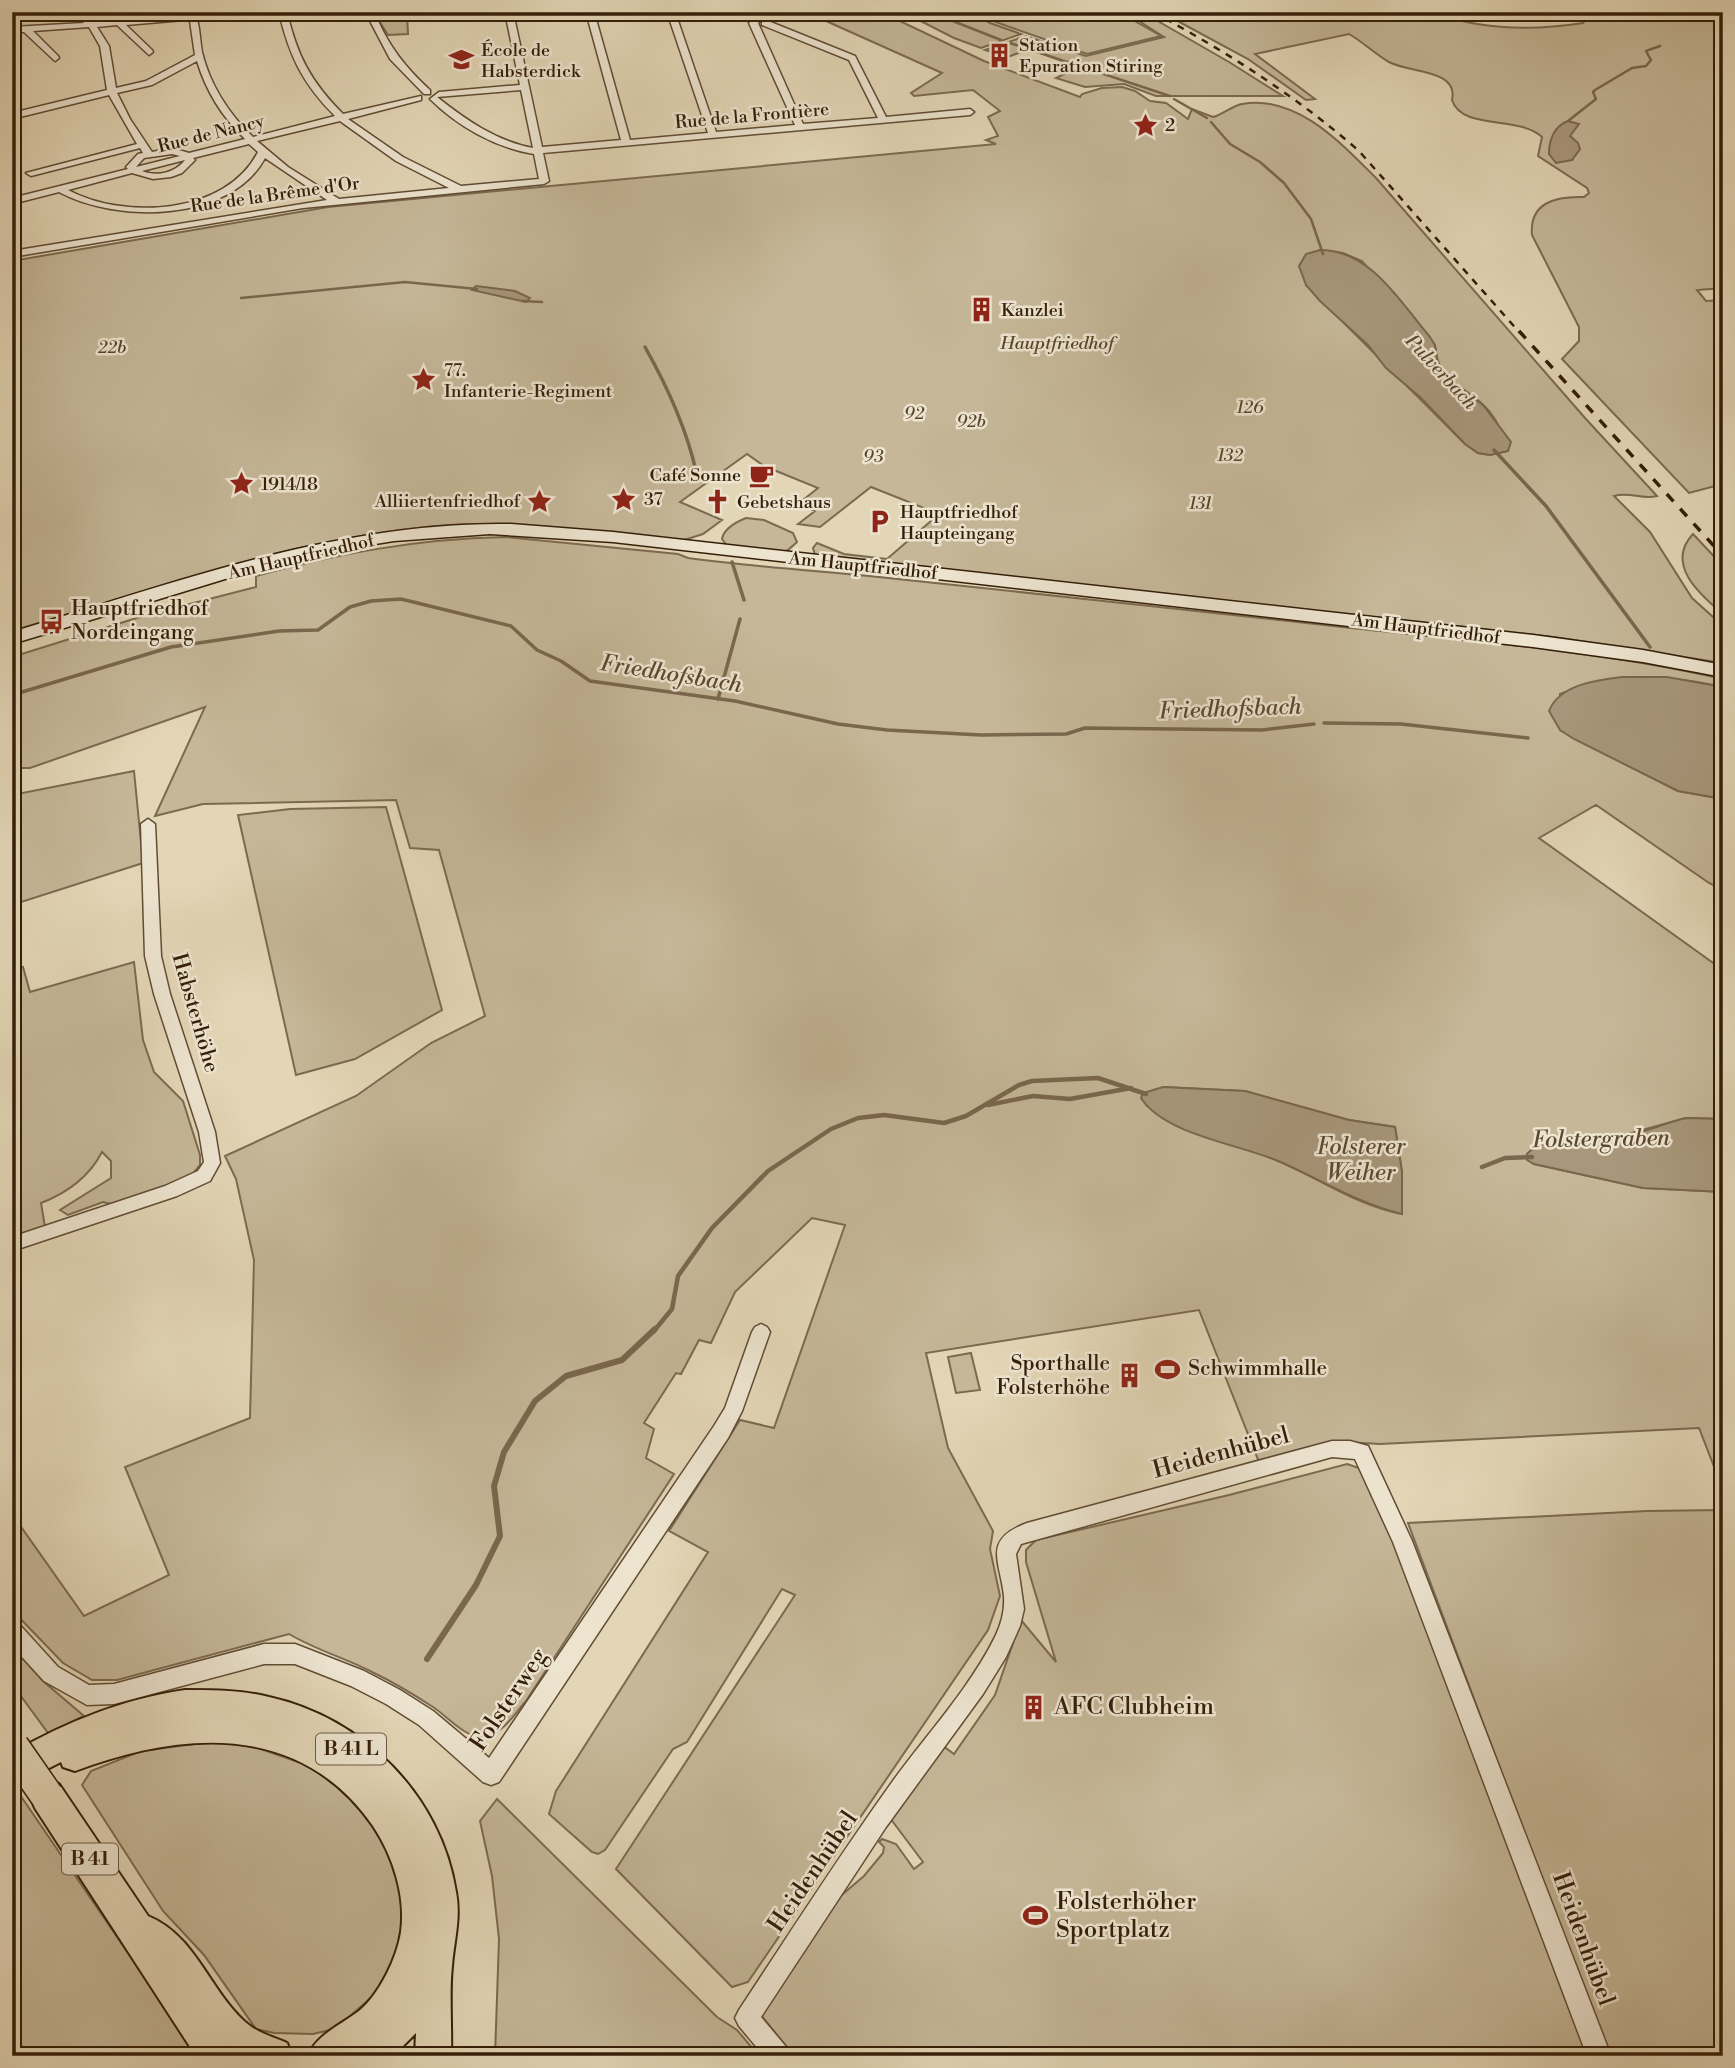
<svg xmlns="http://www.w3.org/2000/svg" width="1735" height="2068" viewBox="0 0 1735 2068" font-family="'Libre Bodoni',serif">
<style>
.green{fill:#c5b798;stroke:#7c6a50;stroke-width:2;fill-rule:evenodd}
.water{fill:#a8977b;stroke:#7a674d;stroke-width:2}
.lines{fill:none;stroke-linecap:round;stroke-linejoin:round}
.stream-far3{stroke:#7a674d;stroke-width:2.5}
.stream-far2{stroke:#7a674d;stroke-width:3.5}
.stream-far1{stroke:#7a674d;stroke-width:4.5}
.stream{stroke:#7a674d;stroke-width:6}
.minor-casing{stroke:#604c34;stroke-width:3}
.secondary-casing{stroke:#341e08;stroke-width:3}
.primary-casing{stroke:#341e08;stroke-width:4}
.minor{fill:#ede4d0;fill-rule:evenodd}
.secondary{fill:#ede4d0;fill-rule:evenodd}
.primary{fill:#e3d6b6;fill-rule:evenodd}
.rail-far1{stroke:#341e08;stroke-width:2.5;stroke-dasharray:7 7;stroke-linecap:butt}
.rail{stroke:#341e08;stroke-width:3.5;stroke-dasharray:10 10;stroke-linecap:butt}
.primary-bridge-casing{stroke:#341e08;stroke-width:35;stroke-linecap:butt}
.primary-bridge{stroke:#e3d6b6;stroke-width:32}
.labels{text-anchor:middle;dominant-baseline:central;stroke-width:5;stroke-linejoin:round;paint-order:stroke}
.far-poi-label{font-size:18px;fill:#341e08;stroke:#ede4d0;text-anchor:start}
.far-street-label{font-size:18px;fill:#341e08;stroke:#ede4d0}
.far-park-label{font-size:18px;font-style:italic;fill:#58442c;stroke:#ede4d0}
.far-water-label{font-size:19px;font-style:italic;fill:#5d4830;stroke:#ede4d0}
.shield{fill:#ede4d0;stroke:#6c5944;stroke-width:2}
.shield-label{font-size:19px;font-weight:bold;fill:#341e08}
.poi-label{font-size:21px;fill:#341e08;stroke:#ede4d0;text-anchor:start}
.street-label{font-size:21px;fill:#341e08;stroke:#ede4d0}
.water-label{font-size:23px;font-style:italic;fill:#5d4830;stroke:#ede4d0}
.near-street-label{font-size:24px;fill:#341e08;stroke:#ede4d0}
.near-poi-label{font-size:24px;fill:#341e08;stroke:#ede4d0;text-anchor:start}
</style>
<rect width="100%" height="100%" fill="#e3d6b6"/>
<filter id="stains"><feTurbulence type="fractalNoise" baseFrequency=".00286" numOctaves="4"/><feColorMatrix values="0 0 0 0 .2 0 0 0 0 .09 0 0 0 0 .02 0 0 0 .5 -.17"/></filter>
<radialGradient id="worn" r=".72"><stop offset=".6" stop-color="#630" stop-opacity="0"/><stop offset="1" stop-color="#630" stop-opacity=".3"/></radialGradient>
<g class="green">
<path d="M386,12L407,14L408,34L388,35L376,16Z"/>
<path d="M806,12H881L984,61L1080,97L1082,94L1102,88L1122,87L1135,91L1150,101L1166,103L1188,119L1192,109L1213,117C1223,114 1232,106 1242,104C1296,94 1341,143 1376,178L1585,418L1657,496C1641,500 1630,491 1614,496L1650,532L1692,598L1723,626V663L1554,637L815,555L813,548L817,543L844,554L887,559L939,514L871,487L820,527L798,524L815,511L798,504L818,488L764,466L747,454L680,502L722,520L703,534L684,540C606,535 529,520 451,525C300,535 156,589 12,631V261L328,207L996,144L986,140L998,136L988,117L1000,111L973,90L914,96L911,93L942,73ZM1320,250L1343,253L1362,261L1435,345C1437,385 1468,385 1489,411C1499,423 1503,436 1508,451L1490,455L1478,453L1465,444L1306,285Z"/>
<path d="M903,12H971L990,23L1021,34L981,48L954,38Z"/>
<path d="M1008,12H1119L1161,36L1087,54L984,18Z"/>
<path d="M1125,12H1142L1229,62L1283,96H1156L1124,84L1085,87L1056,78L1079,67L1029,49L1008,57L985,50L1026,36L1086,56L1164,37Z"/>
<path d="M1161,12H1432C1480,30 1532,31 1583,23L1591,12H1723V288L1697,290L1706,301L1723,300V484L1689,493L1562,359L1579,341V327L1532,235C1529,202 1557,196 1584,197L1589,193L1587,188L1538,156L1542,137C1519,115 1462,131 1452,100C1459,69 1409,73 1389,62C1375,54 1363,42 1349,34L1255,54L1315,99L1306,100L1248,59Z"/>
<path d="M746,518L764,520L793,533L797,542L788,550L779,553L727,546L722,539C724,528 736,522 746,518Z"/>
<path d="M1693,534L1723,566V614C1699,594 1665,564 1693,534Z"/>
<path d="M505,537L678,554L688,558C755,567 821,571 888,578C1042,594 1197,611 1351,628C1475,641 1601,651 1723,679V687C1667,675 1614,671 1560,694V730L1678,791L1723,799V890L1709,883L1596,805L1539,838L1723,970V1119L1686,1118L1620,1136L1565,1140L1527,1154L1528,1160L1534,1164L1643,1188L1723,1192V1490L1699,1428L1380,1444L1345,1442L1259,1462L1199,1310L926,1353L948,1448L993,1531L990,1549L1000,1596L988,1630L748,1982L732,1987L616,1869L795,1595L782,1589L687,1742L673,1749L605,1850L598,1854L592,1852L549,1814L556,1791L708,1552L669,1531L740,1420L774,1428L845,1225L812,1218L735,1292L711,1343L699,1340L681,1374L676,1373L644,1423L654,1429L646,1458L674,1474L526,1701C515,1713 501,1737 482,1737C464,1737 447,1716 433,1707C413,1694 393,1682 372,1672C345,1658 316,1650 289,1634L117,1680H92L63,1663L12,1610V1514L84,1616L169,1575L125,1467L250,1418L254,1260L236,1179L225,1156L356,1096L431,1043L485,1016L439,850L410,848L396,800L203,804L155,816L205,707L30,768H19L13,761V753L17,750L12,751V657L143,616L256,587V576C342,553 415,539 505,537ZM1163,1087L1245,1091L1349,1120L1395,1127L1402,1172V1214C1358,1206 1320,1179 1279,1161C1234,1142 1186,1135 1146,1105Z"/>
<path d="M134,771L143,863L12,905V795Z"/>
<path d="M386,807L442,1010L355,1059L296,1075L238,815L290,809Z"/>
<path d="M134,962L143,1040L154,1072L183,1101L200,1155V1165L191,1176L170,1187L116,1205L103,1202L68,1215L60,1210L111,1178V1161L102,1152C89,1177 67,1193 41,1203L45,1227L12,1240V970L23,967L30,992Z"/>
<path d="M971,1353L980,1390L956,1393L948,1357Z"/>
<path d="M1347,1464L1359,1468L1380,1505L1595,2056H794L761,2015L837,1899L864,1876L883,1853L884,1847L879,1842L882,1839L896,1844L914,1869L923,1862L890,1818L943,1746L954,1754L995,1695L1021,1620L1056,1662L1026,1562V1550L1036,1540L1229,1495Z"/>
<path d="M1723,1510V2056H1608L1408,1523L1647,1511Z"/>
<path d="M12,1646L43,1681L84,1716L48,1733L12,1684Z"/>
<path d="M210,1742L255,1747L304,1764L338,1785L369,1815L393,1852L409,1916L391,1980L350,2016L330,2030L313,2034L274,2033L256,2029L204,1955L163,1911L82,1785L91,1771L141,1751Z"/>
<path d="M18,1792L193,2048L188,2052L190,2056H49L12,2043V1796Z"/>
<path d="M497,1799L717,2017L737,2030L759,2056H495L499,1939L492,1876L480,1821Z"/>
</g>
<g class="water">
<path d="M1568,121L1579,124L1570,136L1578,143L1580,149L1572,160L1556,163L1549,154C1549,140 1554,126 1568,121Z"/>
<path d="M1320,250C1371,250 1400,302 1430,337L1435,345L1438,365L1445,376L1483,405L1511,442L1508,451L1490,455L1478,453L1465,444L1421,398L1386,368L1368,345L1320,301L1306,285L1299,266L1306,254Z"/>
<path d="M476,286L515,291L530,298L526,302L472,290Z"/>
<path d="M1622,677H1667L1723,687V799L1678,791L1574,739L1560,730L1549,711C1559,685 1596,680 1622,677Z"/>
<path d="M1163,1087L1245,1091L1349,1120L1395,1127L1402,1172V1214C1357,1203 1320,1179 1278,1161C1239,1144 1165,1135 1141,1098L1143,1093Z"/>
<path d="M1686,1118L1723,1119V1192L1643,1188L1534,1164L1527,1160V1154C1545,1133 1606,1139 1633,1134C1651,1130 1668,1122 1686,1118Z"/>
</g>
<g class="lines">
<g class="stream-far3">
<path d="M930,12L1001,40"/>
<path d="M1010,43L1170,96"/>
<path d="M1174,99L1207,118"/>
<path d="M1568,121L1596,99L1593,92L1595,90L1632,68L1646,66L1651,60L1646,51L1660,46"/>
<path d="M1211,122L1230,144L1260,162L1284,183L1311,219L1323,254"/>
<path d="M241,298L405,282L477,289"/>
<path d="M522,301L542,302"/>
</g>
<g class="stream-far2">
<path d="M645,347C667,386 686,427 696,471"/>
<path d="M1494,450L1546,506L1650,647"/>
<path d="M732,562L744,600"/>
<path d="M12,695L171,647L279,631L318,630L350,607L371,601L401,599L511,626L537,650L561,661L590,681L735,701L838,724L887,730L981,735L1066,734L1085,728L1262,730L1314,724"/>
<path d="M718,699L740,619"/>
<path d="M1324,723L1401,724L1528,738"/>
</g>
<g class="stream-far1">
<path d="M988,1105L1033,1096L1070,1099L1131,1088"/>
<path d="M1482,1167L1505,1158L1532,1157"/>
<path d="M654,1331L672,1309L678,1276L712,1228L768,1171L831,1129L858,1118L884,1115L944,1123L966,1116L1019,1085L1032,1081L1098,1078L1146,1094"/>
</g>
<path class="stream" d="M427,1659L476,1585L500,1536L494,1486L504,1452L535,1401L566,1376L622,1360L655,1329"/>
<defs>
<g id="minor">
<path d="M73,12H82L93,22L184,16L188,18L184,20L126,25L152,50L153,52L149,55L117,25L97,27L109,46L116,88L146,81L195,55L190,21L197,19C200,30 200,41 202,52C210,85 229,114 253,137L335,116C303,84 289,56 279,12H287C297,56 311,82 343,114L421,96V100L348,119L403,157L461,186L539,179L534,154C496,148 457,126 430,99L439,92L520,85L505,12H513L542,147L621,140L586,12H594L630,140L708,133L667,12H675L716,132L795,125L749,23L757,18L761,20L758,23L803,124L878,118L849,60L762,25V21H768L855,56L886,117L970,109L974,112L970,115L543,153L549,181L544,184L303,208L12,257V251L327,200L265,158C230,223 116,223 59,192L12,204V198L128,169L126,167L138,154L143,153L140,148L31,176L26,173L137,144L109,95L12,119V113L107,90L100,46L89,27L33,31L58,56L59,58L55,61L24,32H12V27L84,23ZM197,61C206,91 222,117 245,139L189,153L172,148L152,152L130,119L117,93L152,85ZM521,90L533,148C496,141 466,120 437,97ZM340,121L396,161L449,188L339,199L288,167L257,141ZM249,144L258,152C226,215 124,220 68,190L132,173L153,179L171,177L182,173L195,160L193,158ZM172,154L180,156L136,167L144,158ZM185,160C175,173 157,177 142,171Z"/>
<path d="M223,12H261L206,18L202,16Z"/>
<path d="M347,12H384L376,16C389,47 406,68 430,90V94H424L390,59L368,17Z"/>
<path d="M406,12H442L438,14Z"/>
<path d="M148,819L155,824L161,956L170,994L215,1132L220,1163L210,1181L177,1196L12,1251V1237L165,1186L198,1171L204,1162L199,1132L154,994L145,956L141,824Z"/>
<path d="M761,1324L767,1327L770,1332L742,1411L728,1438L499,1782L491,1785L483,1782L419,1725L386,1704L351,1686L295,1664H264L114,1704L87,1705L44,1681L12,1646V1621L19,1624L58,1667L89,1685L114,1684L264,1644H295L364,1671L400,1690L433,1711L489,1758L714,1426L725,1408L752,1332L755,1327Z"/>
<path d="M1332,1441H1350L1368,1446L1412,1541L1611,2056H1587L1393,1542L1355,1459L1332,1457L1021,1544L1016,1554L1024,1609L1020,1626L1006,1657L983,1694L886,1827L761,2017L787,2048L791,2056H764L739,2026L735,2018L739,2010C789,1934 838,1858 890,1785C925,1736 968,1691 995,1637C1001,1625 1005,1611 1004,1596C1000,1560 982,1540 1027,1523Z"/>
<path d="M12,2043L23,2048L27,2056H12Z"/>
</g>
<path id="secondary" d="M511,524L613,532L1533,635L1643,650L1723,665V677L1643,662L1533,647L613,542L490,534L394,541L338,550L235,576L12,644V632C174,583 339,521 511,524Z"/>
<g id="primary">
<path d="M185,1690C214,1690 241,1690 269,1697C364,1718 441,1796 456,1892C461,1918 454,1941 452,1966C449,1993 452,2027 451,2056H415L416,2033L393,2056H308C317,2034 341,2025 359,2011C379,1995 397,1958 401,1932C406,1896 393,1856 373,1826C300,1721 182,1731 75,1771L63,1767L61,1762L12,1787V1753C66,1722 123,1699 185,1690Z"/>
<path d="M47,1779L59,1784L148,1916C195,1935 209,1989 244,2021C257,2033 271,2036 287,2043L292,2056H196L35,1808L30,1796L35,1784Z"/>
</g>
</defs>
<use href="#minor" class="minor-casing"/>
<use href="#secondary" class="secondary-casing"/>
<use href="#primary" class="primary-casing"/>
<use href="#minor" class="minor"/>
<use href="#secondary" class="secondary"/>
<use href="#primary" class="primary"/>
<path class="rail-far1" d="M1153,12C1227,52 1296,96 1359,151L1520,333"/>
<path class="rail" d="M1519,331L1723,556"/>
<defs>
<path id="primary-bridge" d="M13,1747L47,1796"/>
</defs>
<use href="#primary-bridge" class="primary-bridge-casing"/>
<use href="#primary-bridge" class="primary-bridge"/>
</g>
<defs>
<symbol id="building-bare" viewBox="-9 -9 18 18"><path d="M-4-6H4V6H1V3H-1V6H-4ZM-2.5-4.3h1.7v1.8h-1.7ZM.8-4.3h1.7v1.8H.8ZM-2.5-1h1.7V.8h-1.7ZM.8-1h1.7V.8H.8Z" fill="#8f2418" stroke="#ede4d0" stroke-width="2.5" paint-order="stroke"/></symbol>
<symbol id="school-bare" viewBox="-9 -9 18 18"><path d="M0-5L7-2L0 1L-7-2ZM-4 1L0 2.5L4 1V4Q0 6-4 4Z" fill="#8f2418" stroke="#ede4d0" stroke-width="2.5" paint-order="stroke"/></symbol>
<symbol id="sight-bare" viewBox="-9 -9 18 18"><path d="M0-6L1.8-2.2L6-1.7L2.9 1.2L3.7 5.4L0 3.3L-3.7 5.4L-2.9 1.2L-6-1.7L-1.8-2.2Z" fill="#8f2418" stroke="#ede4d0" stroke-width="2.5" paint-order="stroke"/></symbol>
<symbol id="cafe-bare" viewBox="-9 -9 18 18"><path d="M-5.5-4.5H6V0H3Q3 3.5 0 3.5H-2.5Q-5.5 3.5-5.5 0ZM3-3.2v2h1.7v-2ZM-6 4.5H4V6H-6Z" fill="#8f2418" stroke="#ede4d0" stroke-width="2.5" paint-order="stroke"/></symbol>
<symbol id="church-bare" viewBox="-9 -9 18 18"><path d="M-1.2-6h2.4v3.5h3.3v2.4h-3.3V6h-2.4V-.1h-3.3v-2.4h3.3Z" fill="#8f2418" stroke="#ede4d0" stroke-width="2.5" paint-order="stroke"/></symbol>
<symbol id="parking-bare" viewBox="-9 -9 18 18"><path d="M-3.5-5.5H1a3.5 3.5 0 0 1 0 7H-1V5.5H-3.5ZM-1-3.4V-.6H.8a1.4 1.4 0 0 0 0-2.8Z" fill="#8f2418" stroke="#ede4d0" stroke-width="2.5" paint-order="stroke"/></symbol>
<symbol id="bus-bare" viewBox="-9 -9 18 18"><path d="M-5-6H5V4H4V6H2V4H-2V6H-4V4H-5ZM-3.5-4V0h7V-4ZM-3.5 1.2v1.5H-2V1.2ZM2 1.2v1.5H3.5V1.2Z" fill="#8f2418" stroke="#ede4d0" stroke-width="2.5" paint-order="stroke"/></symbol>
<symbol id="stadium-bare" viewBox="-9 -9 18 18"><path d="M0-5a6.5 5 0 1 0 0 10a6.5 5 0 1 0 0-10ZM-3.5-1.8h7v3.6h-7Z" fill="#8f2418" stroke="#ede4d0" stroke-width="2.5" paint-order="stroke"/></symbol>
</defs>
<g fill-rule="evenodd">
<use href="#building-bare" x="982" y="38" width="35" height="35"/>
<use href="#school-bare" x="444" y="42" width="35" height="35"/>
<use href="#sight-bare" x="1128" y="108" width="35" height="35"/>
<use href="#building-bare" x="964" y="292" width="35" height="35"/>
<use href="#sight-bare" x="406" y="362" width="35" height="35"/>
<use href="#cafe-bare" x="744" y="458" width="35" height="35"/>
<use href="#sight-bare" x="224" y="466" width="35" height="35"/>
<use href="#sight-bare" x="606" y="482" width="35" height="35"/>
<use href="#sight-bare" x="522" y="484" width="35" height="35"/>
<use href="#church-bare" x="700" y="484" width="35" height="35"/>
<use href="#parking-bare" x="862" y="504" width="35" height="35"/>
<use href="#bus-bare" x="34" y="604" width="35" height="35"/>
<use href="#stadium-bare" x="1150" y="1352" width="35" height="35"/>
<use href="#building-bare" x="1112" y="1358" width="35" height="35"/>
<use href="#building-bare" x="1016" y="1690" width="35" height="35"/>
<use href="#stadium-bare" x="1018" y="1898" width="35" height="35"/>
</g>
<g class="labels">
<g class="far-poi-label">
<text x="1019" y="45">Station<tspan x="1019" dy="21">Epuration Stiring</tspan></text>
<text x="481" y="50">École de<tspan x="481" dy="21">Habsterdick</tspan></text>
<text x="1165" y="125">2</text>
<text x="1001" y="310">Kanzlei</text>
<text x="444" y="370">77.<tspan x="444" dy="21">Infanterie-Regiment</tspan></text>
<text x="741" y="475" text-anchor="end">Café Sonne</text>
<text x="261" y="484">1914/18</text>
<text x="644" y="499">37</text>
<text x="520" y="501" text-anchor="end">Alliiertenfriedhof</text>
<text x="737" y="502">Gebetshaus</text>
<text x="900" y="512">Hauptfriedhof<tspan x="900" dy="21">Haupteingang</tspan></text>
</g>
<g class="far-street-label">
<text transform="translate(752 116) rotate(-5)">Rue de la Frontière</text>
<text transform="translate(211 134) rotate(-14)">Rue de Nancy</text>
<text transform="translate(275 195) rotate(-8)">Rue de la Brême d'Or</text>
<text transform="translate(301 557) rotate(-13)">Am Hauptfriedhof</text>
<text transform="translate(863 566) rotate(6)">Am Hauptfriedhof</text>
<text transform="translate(1426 629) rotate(7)">Am Hauptfriedhof</text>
</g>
<g class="far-park-label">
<text x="1057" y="343">Hauptfriedhof</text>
<text x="112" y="347">22b</text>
<text x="1250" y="407">126</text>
<text x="914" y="413">92</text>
<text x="971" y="421">92b</text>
<text x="1230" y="455">132</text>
<text x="873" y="456">93</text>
<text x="1200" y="503">131</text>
</g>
<g class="far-water-label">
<text transform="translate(1441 372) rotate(47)">Pulverbach</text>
</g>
<g class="shield">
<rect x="316" y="1733.5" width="70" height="31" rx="5"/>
<rect x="62" y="1843.5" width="56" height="31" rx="5"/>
</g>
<g class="shield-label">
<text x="351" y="1749">B 41 L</text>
<text x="90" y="1859">B 41</text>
</g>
<g class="poi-label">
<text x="71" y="609">Hauptfriedhof<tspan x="71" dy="24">Nordeingang</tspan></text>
<text x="1110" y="1364" text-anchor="end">Sporthalle<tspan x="1110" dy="24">Folsterhöhe</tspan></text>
<text x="1188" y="1369">Schwimmhalle</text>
</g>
<g class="street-label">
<text transform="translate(195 1013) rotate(74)">Habsterhöhe</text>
</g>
<g class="water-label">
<text transform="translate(671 674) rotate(9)">Friedhofsbach</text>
<text transform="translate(1230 709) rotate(-2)">Friedhofsbach</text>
<text transform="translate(1601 1139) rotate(-1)">Folstergraben</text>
<text x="1361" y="1147">Folsterer<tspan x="1361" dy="26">Weiher</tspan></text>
</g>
<g class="near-street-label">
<text transform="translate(1221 1453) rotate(-15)">Heidenhübel</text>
<text transform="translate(509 1700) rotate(-56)">Folsterweg</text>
<text transform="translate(813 1872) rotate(-56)">Heidenhübel</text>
<text transform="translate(1583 1939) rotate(70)">Heidenhübel</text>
</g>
<g class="near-poi-label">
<text x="1054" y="1707">AFC Clubheim</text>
<text x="1056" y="1902">Folsterhöher<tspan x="1056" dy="28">Sportplatz</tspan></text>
</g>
</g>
<rect width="1735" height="2068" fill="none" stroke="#e3d6b6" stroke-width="42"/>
<rect x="14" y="14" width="1707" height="2040" fill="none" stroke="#341e08" stroke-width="3.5"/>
<rect x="21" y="21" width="1693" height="2026" fill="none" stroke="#341e08" stroke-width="2"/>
<rect width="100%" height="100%" filter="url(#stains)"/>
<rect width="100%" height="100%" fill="url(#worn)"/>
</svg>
